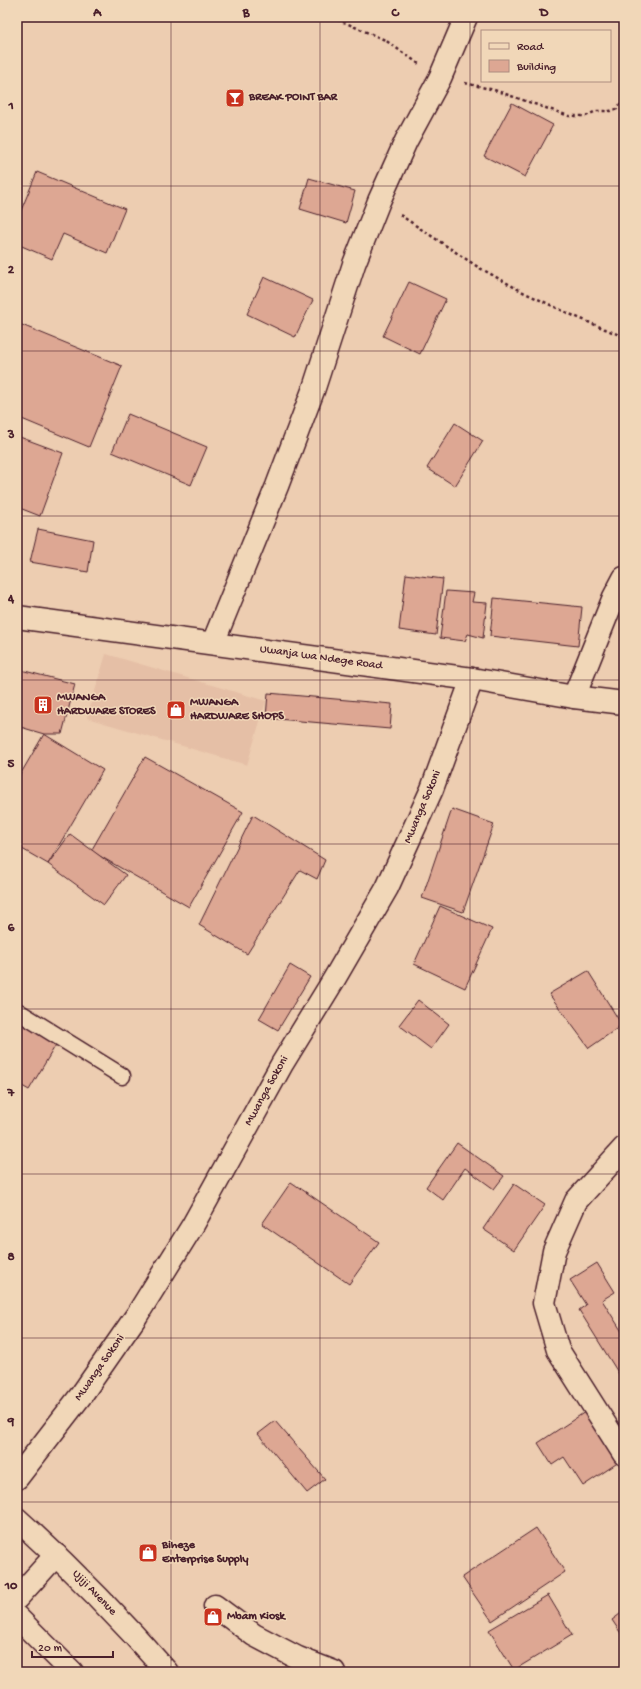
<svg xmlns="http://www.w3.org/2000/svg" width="641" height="1689" viewBox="0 0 641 1689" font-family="'Gochi Hand',sans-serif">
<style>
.built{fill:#e5bfa6}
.building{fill:#dda793;stroke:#4a1f2b}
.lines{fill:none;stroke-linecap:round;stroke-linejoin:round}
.lane-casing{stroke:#4a1f2b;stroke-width:19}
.street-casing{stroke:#4a1f2b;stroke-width:25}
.secondary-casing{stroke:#4a1f2b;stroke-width:25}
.path{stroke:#4a1f2b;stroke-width:2.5;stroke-dasharray:3 3;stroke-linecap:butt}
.lane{stroke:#f1d7b8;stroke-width:16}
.street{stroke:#f1d7b8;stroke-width:22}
.secondary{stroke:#f1d7b8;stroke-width:22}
.grid{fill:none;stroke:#4a1f2b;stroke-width:1;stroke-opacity:0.55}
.labels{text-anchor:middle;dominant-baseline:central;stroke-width:3;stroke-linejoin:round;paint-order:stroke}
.poi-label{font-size:12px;font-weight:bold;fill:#4a1f2b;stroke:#f1d7b8;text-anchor:start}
.street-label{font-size:12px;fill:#4a1f2b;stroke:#f1d7b8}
.neatline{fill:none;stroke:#4a1f2b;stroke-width:1.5}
.grid-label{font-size:13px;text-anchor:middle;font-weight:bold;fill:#4a1f2b}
</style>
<rect width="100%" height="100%" fill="#edcdb1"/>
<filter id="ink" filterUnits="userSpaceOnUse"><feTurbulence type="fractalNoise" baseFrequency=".025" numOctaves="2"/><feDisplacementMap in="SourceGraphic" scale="8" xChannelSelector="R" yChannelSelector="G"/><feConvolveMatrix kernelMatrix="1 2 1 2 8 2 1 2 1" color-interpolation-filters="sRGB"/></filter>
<g filter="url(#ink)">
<path class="built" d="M106,654L266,701L247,765L87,718Z"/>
<g class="building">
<path d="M512,103L553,125L525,177L484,156Z"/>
<path d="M37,172L125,209L107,253L63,234L52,259L17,244V220Z"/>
<path d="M309,178L355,191L346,223L300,209Z"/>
<path d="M264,277L313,300L295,337L247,314Z"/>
<path d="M409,282L446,299L420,354L383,336Z"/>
<path d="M17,323L122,366L89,447L17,417Z"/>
<path d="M128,414L207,447L191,485L112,452Z"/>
<path d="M455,423L483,441L455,486L427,468Z"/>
<path d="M17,436L63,453L40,516L17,507Z"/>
<path d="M38,529L93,540L88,572L30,562Z"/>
<path d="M406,574L443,579L436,635L399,630Z"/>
<path d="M446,591L474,593L472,602L487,603L483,638L468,634L465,641L440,638Z"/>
<path d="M494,598L582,607L578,646L490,636Z"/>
<path d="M17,669L75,684L62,734H44L17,726Z"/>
<path d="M268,693L392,704L390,729L266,718Z"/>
<path d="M44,734L103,770L48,864L17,846V780Z"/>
<path d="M145,757L243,812L189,907L91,851Z"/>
<path d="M452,809L494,824L463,912L422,898Z"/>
<path d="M253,815L325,860L317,879L300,870L247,954L199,925Z"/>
<path d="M70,834L126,875L104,905L48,864Z"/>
<path d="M440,906L492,929L465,988L414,964Z"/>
<path d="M290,965L310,977L278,1030L259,1019Z"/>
<path d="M588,971L622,1025L589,1048L549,994Z"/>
<path d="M418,1000L449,1024L431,1049L399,1025Z"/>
<path d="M17,1020L57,1043L29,1090L17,1083Z"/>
<path d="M457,1143L504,1176L494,1189L465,1168L443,1200L426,1187Z"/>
<path d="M291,1182L379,1242L349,1284L262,1224Z"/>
<path d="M514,1184L545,1205L514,1250L483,1229Z"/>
<path d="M597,1263L615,1292L602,1300L624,1335V1382L579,1310L586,1305L570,1280Z"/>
<path d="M585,1412L619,1462L583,1486L564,1457L552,1465L538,1443Z"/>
<path d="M275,1421L325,1479L307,1493L258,1434Z"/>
<path d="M536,1528L565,1572L492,1621L462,1577Z"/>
<path d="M548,1595L572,1635L514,1670L489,1630Z"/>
<path d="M624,1611V1638L612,1620Z"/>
</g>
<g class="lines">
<defs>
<path id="lane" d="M17,1011L122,1076"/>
<g id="street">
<path d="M213,643L277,486L314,388L354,264L379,201L406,141L440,78L466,17"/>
<path d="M574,697L614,597L624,578"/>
<path d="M624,1148L576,1201L554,1251L544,1303L558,1350L624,1454"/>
<path d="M17,1478L82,1394L137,1315L193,1225L282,1064L333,981L387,888L432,789L472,679"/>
<path d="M17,1598L56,1555"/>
<path d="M215,1606L254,1635L298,1658L334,1672"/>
<path d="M17,1617L72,1672"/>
</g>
<g id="secondary">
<path d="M17,617L472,679L574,697L624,703"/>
<path d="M17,1519C70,1567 120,1618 167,1672"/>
</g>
</defs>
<use href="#lane" class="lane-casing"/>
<use href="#street" class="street-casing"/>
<use href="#secondary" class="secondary-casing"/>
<g class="path">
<path d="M332,17L385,40L419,64"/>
<path d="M465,83L494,90L569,116H586L596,111H610L617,109L624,98"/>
<path d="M400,215L478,267L523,292L574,316L624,337"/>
</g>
<use href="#lane" class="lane"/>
<use href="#street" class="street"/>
<use href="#secondary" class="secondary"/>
</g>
</g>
<path class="grid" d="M171,17V1672M320,17V1672M470,17V1672M17,186H624M17,351H624M17,516H624M17,680H624M17,844H624M17,1009H624M17,1174H624M17,1338H624M17,1502H624"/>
<defs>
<symbol id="bar-square" viewBox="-11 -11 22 22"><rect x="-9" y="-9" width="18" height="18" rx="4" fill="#c8321e" stroke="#f1d7b8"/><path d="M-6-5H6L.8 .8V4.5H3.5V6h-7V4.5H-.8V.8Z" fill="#fff"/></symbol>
<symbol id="building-square" viewBox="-11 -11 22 22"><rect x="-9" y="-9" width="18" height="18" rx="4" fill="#c8321e" stroke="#f1d7b8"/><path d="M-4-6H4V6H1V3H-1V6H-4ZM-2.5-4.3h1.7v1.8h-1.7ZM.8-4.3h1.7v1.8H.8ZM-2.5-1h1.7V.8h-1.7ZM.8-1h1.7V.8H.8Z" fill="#fff"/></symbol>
<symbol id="shop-square" viewBox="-11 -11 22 22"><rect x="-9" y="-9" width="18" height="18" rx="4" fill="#c8321e" stroke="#f1d7b8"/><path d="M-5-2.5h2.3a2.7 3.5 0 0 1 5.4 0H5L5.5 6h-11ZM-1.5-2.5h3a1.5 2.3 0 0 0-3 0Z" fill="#fff"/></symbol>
</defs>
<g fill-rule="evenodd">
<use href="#bar-square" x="224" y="87" width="22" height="22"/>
<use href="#building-square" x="32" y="694" width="22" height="22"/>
<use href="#shop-square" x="165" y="699" width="22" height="22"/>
<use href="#shop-square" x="137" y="1542" width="22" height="22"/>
<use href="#shop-square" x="202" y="1606" width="22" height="22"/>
</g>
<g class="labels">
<g class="poi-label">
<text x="249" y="98">BREAK POINT BAR</text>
<text x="57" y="698">MWANGA<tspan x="57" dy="14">HARDWARE STORES</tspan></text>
<text x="190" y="703">MWANGA<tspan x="190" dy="14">HARDWARE SHOPS</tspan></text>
<text x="162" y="1546">Biheze<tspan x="162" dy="14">Enterprise Supply</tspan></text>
<text x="227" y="1617">Mbam Kiosk</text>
</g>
<g class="street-label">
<text transform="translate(321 658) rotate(8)">Uwanja wa Ndege Road</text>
<text transform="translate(423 807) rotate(-67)">Mwanga Sokoni</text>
<text transform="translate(267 1091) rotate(-61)">Mwanga Sokoni</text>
<text transform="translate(100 1368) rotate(-55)">Mwanga Sokoni</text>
<text transform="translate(94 1593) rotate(46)">Ujiji Avenue</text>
</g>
</g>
<rect width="641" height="1689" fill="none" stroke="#f1d7b8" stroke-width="44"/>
<rect x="481" y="30" width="130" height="52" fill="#f1d7b8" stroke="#ae8d80"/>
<rect x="489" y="43" width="20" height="6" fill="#f1d7b8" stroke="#ae8d80"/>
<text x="517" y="50" font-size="12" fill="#4a1f2b">Road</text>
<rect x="489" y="60" width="20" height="12" fill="#dda793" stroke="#ae8d80"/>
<text x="517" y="70" font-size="12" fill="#4a1f2b">Building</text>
<path d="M32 1651v6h81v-6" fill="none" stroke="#4a1f2b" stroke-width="2"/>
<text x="38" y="1651" font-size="12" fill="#4a1f2b" stroke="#f1d7b8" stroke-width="3" paint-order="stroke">20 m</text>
<rect x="22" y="22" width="597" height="1645" class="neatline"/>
<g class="grid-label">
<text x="97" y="16">A</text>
<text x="246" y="16">B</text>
<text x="395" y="16">C</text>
<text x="544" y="16">D</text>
<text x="11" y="109">1</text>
<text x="11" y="273">2</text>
<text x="11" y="438">3</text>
<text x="11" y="602">4</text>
<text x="11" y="767">5</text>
<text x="11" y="931">6</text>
<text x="11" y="1096">7</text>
<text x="11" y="1260">8</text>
<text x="11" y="1425">9</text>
<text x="11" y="1589">10</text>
</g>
</svg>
